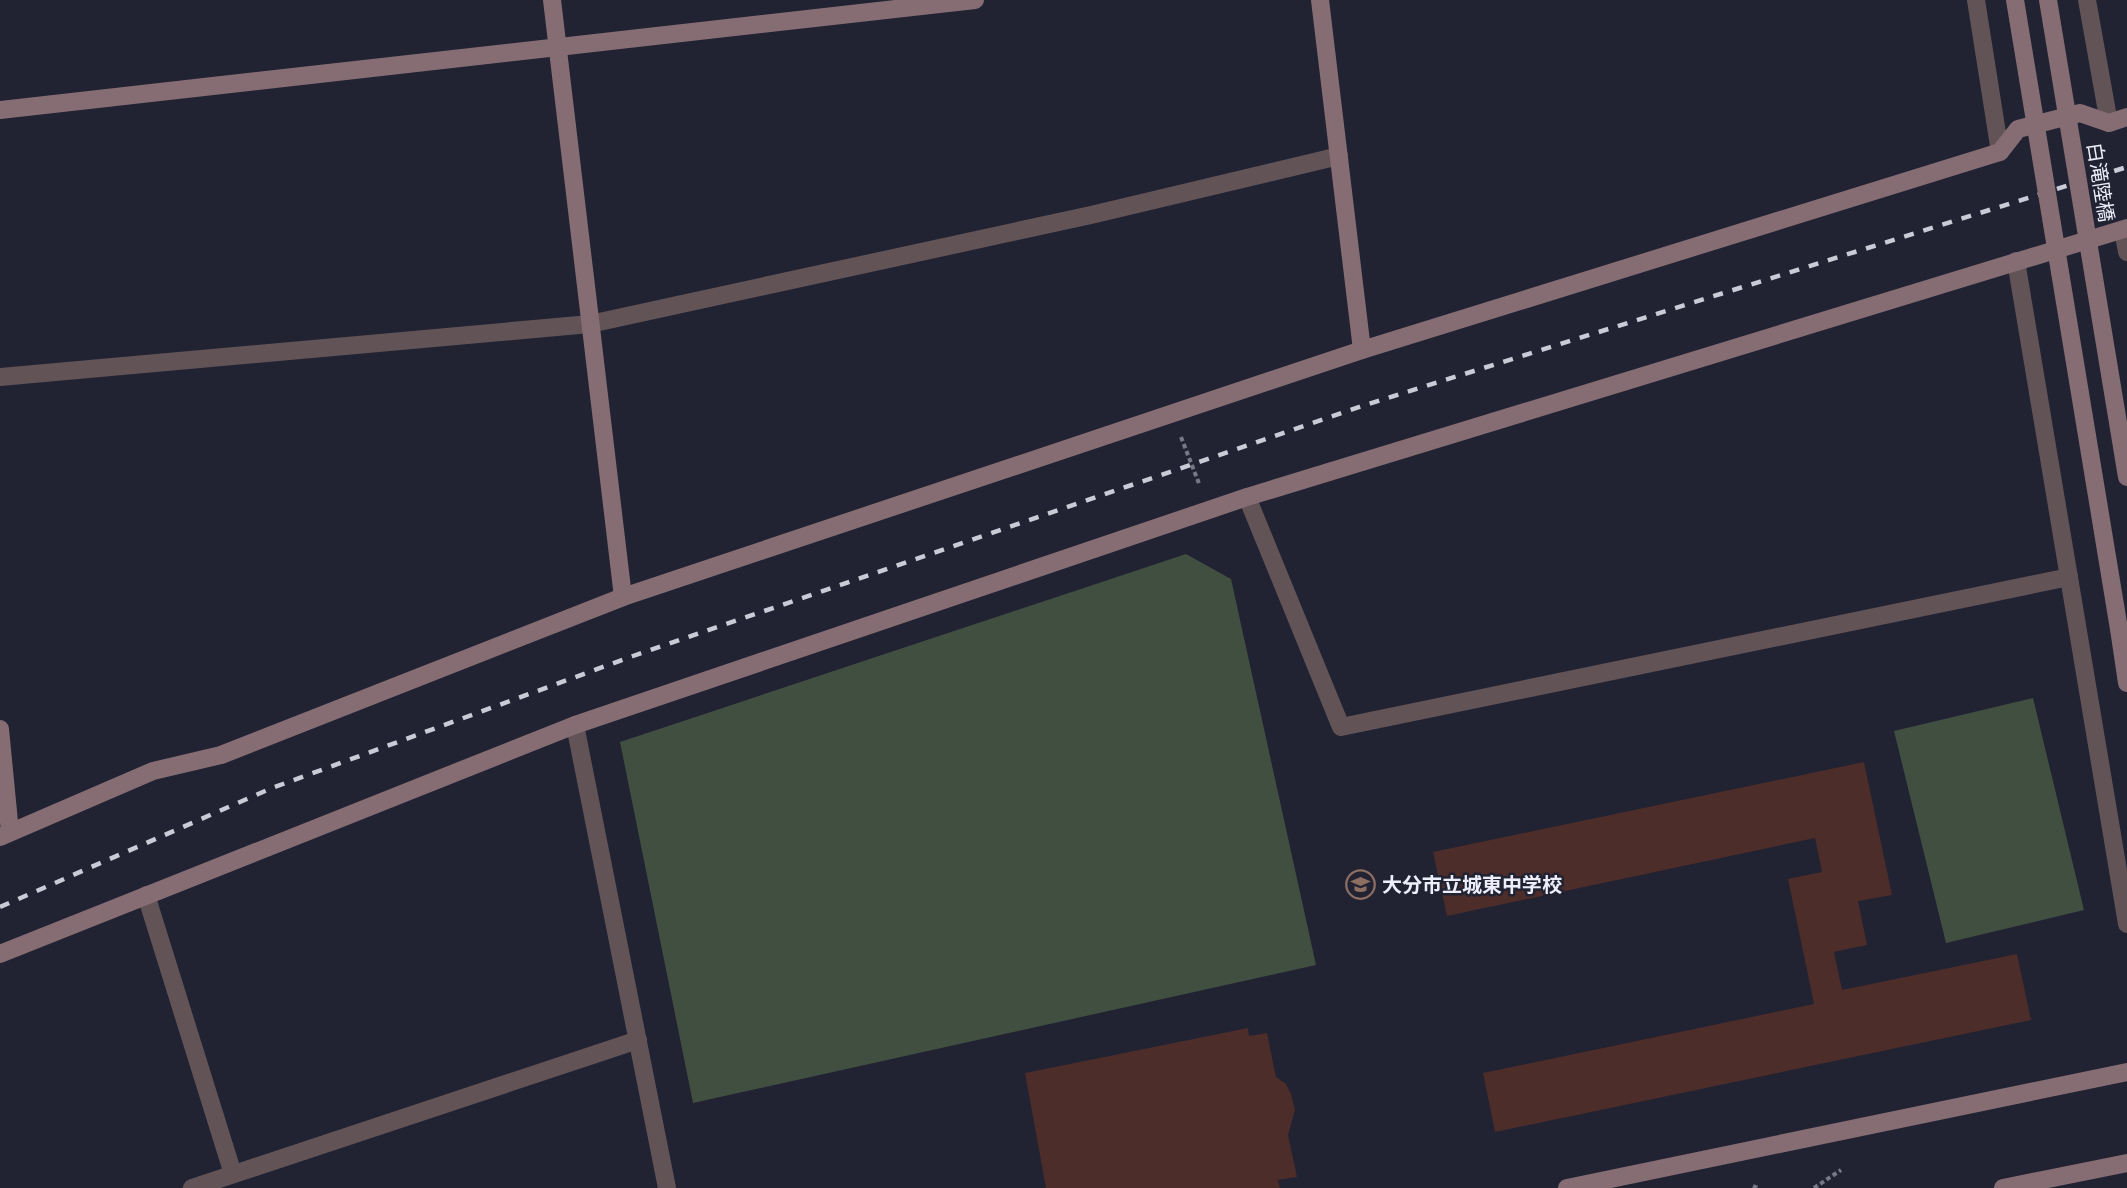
<svg xmlns="http://www.w3.org/2000/svg" width="2127" height="1188" viewBox="0 0 2127 1188" font-family="'IBM Plex Serif','Noto Sans JP',serif">
<style>
.garden{fill:#414f41}
.building{fill:#4c2d29}
.lines{fill:none;stroke-linecap:round;stroke-linejoin:round}
.path{stroke:#777887;stroke-width:4;stroke-dasharray:4.5 3;stroke-linecap:butt}
.street{stroke:#625357;stroke-width:18}
.secondary{stroke:#866d74;stroke-width:18}
.rail{stroke:#cacbd7;stroke-width:4.5;stroke-dasharray:10 10;stroke-linecap:butt}
.secondary-bridge{stroke:#866d74;stroke-width:18}
.labels{text-anchor:middle;dominant-baseline:central;stroke-width:5;stroke-linejoin:round;paint-order:stroke}
.street-label{font-size:20px;fill:#edeefa;stroke:#212232}
.poi-label{font-size:20px;font-weight:bold;fill:#edeefa;stroke:#212232;text-anchor:start}
</style>
<rect width="100%" height="100%" fill="#212232"/>
<g class="garden">
<path d="M1186,554L1231,579L1316,965L693,1103L620,742Z"/>
<path d="M2033,698L2084,910L1946,943L1894,731Z"/>
</g>
<g class="building">
<path d="M1864,762L1892,895L1858,901L1867,945L1834,952L1842,990L2017,954L2031,1020L1495,1132L1483,1073L1814,1004L1788,879L1822,872L1815,838L1447,916L1433,852Z"/>
<path d="M1248,1028L1249,1036L1267,1033L1276,1077L1286,1084L1291,1094L1295,1110L1288,1135L1297,1177L1278,1180L1280,1188H1046L1025,1073Z"/>
</g>
<g class="lines">
<g class="path">
<path d="M1181,437L1200,486"/>
<path d="M1753,1186L1758,1188"/>
<path d="M1814,1188L1841,1170"/>
</g>
<g class="street">
<path d="M1976,0L2000,152"/>
<path d="M2087,0L2109,123"/>
<path d="M2123,230L2127,252"/>
<path d="M2016,261L2127,924"/>
<path d="M0,377L590,324L1091,215L1339,156"/>
<path d="M1247,497L1341,727L2069,577"/>
<path d="M575,725L667,1188"/>
<path d="M146,895L233,1174"/>
<path d="M192,1188L638,1040"/>
</g>
<g class="secondary">
<path d="M552,0L623,597"/>
<path d="M1320,0L1362,350"/>
<path d="M0,110L975,0"/>
<path d="M2119,629L2127,683"/>
<path d="M0,729L10,832"/>
<path d="M0,837L153,771L221,755L623,597L1362,350L2000,152L2018,129L2080,113L2109,123L2127,117"/>
<path d="M0,954L575,725L1247,497L2127,228"/>
<path d="M1567,1188L2127,1072"/>
<path d="M2003,1188L2127,1163"/>
</g>
<path class="rail" d="M0,907L272,788L633,656L1365,405L2127,167"/>
<g class="secondary-bridge">
<path d="M2015,0L2119,629"/>
<path d="M2048,0L2127,477"/>
</g>
</g>
<defs>
<symbol id="school-ring" viewBox="-11 -11 22 22"><circle r="9.5" fill="#212232" stroke="#8d6e63" stroke-width="1.5"/><path d="M0-5L7-2L0 1L-7-2ZM-4 1L0 2.5L4 1V4Q0 6-4 4Z" fill="#8d6e63"/></symbol>
</defs>
<g fill-rule="evenodd">
<use href="#school-ring" x="1344" y="868" width="33" height="33"/>
</g>
<g class="labels">
<g class="street-label">
<text transform="translate(2101 182) rotate(81)">白滝陸橋</text>
</g>
<g class="poi-label">
<text x="1382" y="884">大分市立城東中学校</text>
</g>
</g>
</svg>
